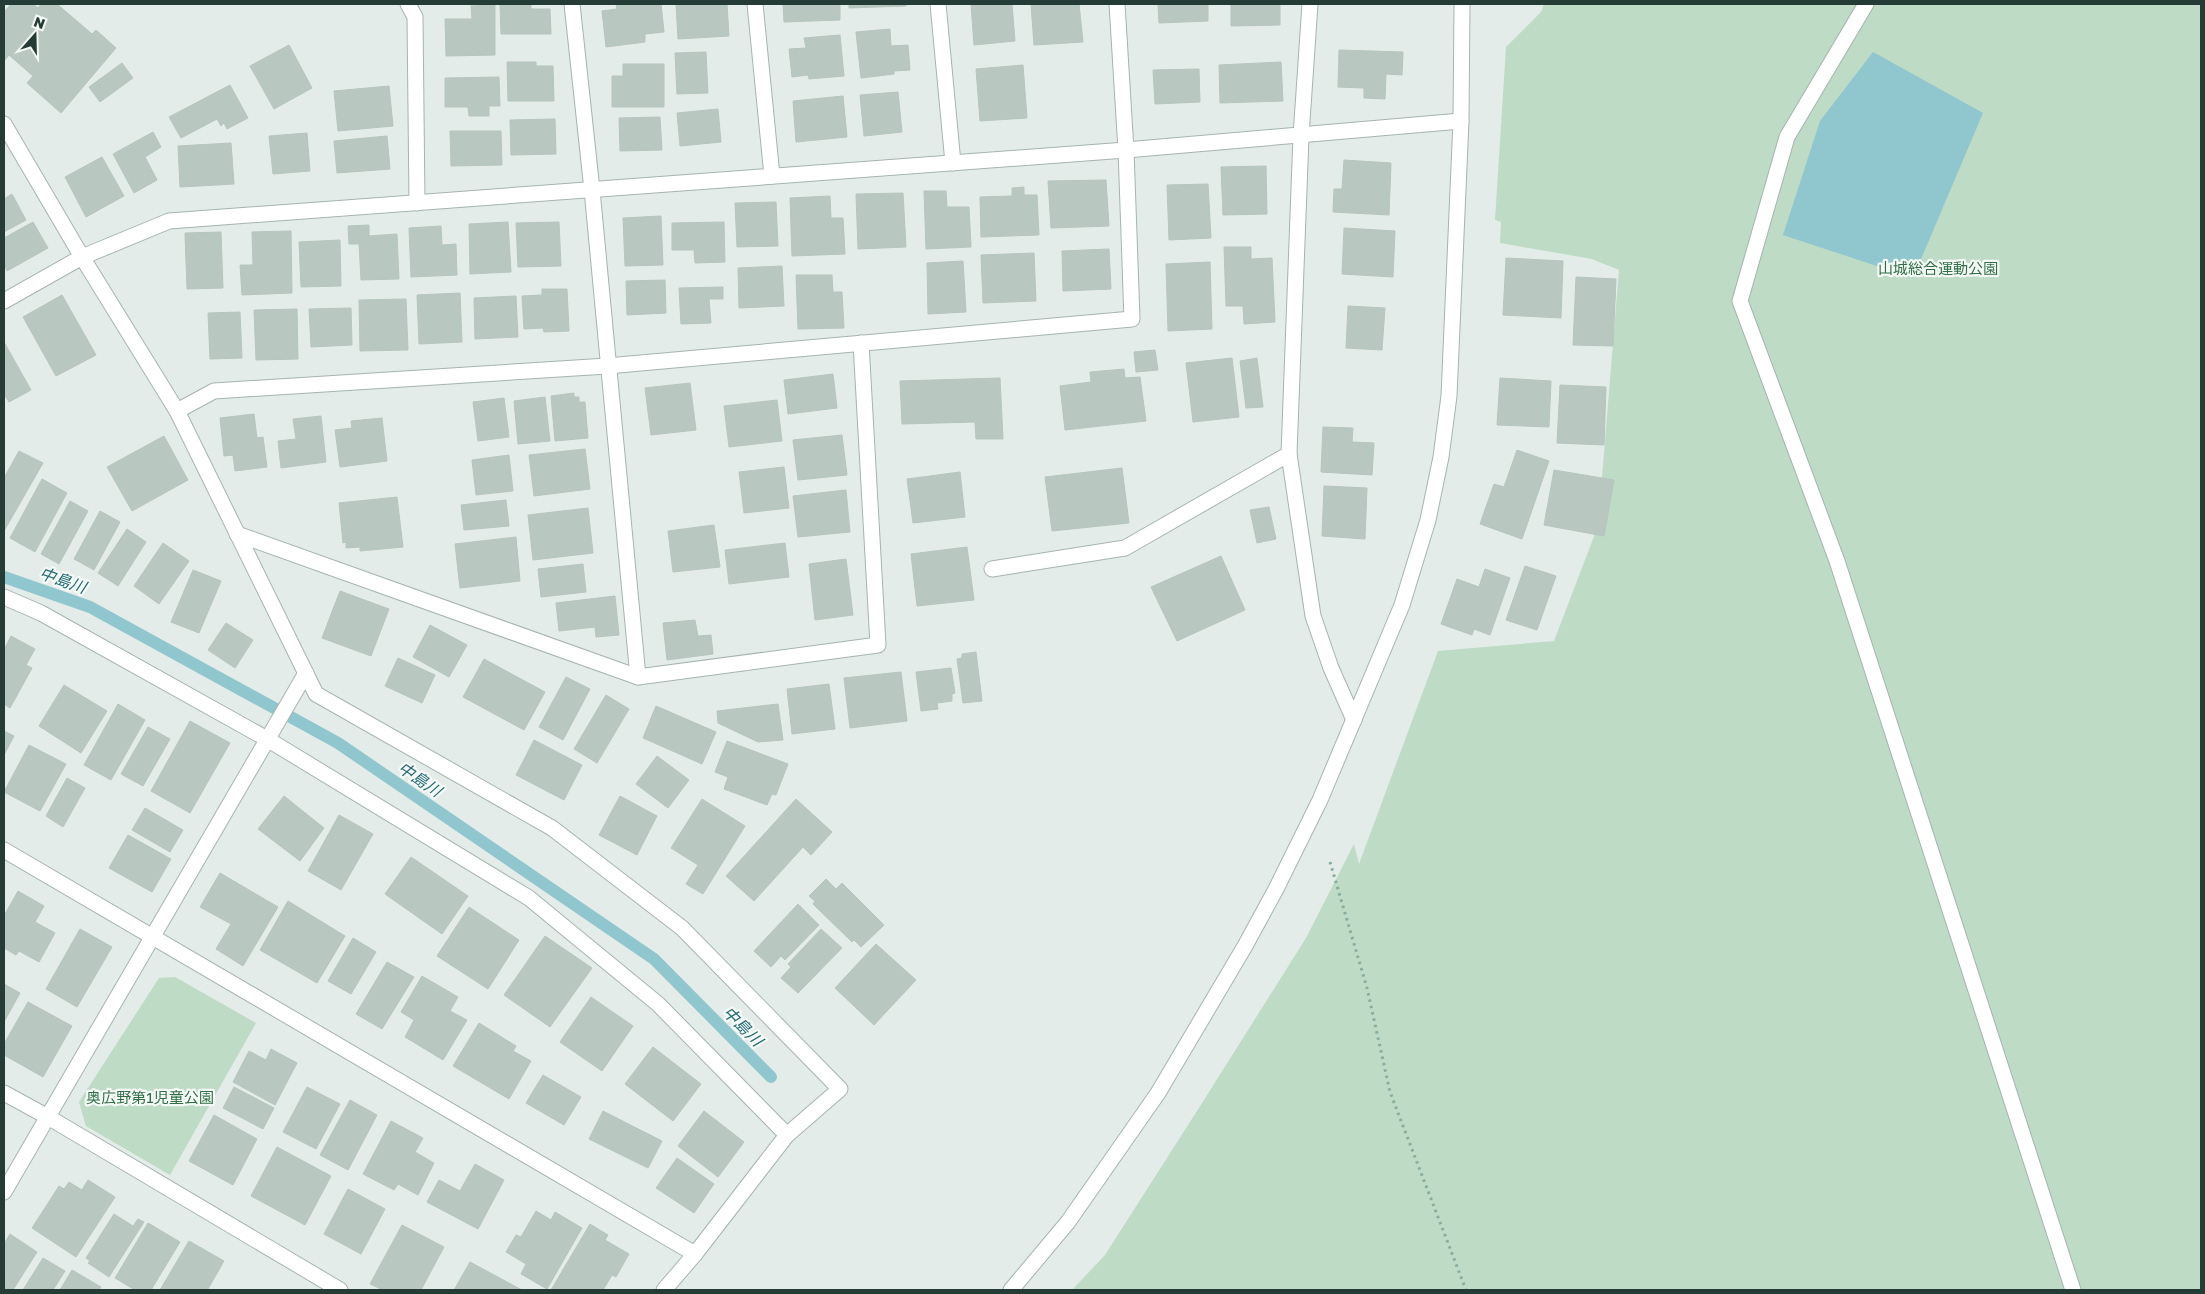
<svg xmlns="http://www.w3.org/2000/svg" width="2205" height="1294" viewBox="0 0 2205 1294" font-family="'Golos Text','Noto Sans JP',sans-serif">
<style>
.green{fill:#bedbc5}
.water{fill:#90c6cd}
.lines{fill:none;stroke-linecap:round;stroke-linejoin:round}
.stream{stroke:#90c6cd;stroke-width:12}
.building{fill:#b9c7c1;stroke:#b6c5be}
.minor-casing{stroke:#a6b4af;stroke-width:17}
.path{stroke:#86ad9f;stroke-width:3;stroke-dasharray:2.5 4;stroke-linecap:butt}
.minor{stroke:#fff;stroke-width:15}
.labels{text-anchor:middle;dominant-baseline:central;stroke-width:4.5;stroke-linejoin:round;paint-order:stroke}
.park-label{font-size:15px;fill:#317047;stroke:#f4f9f6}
.water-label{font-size:16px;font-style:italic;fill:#226a74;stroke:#f4f9f6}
</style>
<rect width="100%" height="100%" fill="#e3ece8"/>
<g class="green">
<path d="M1544,4H2201V1290H1072L1105,1255L1204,1100L1306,938L1354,844L1359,864L1438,651L1554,641L1598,526L1619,270L1592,259L1500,243L1501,222L1495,220L1506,47L1541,12Z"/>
<path d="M175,977L256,1023L170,1175L86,1126L79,1102L159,978Z"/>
</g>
<path class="water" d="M1873,52L1983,113L1913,278L1783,235L1820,121Z"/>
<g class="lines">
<path class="stream" d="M4,577L90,607L338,743L654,959L771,1077"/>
</g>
<g class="building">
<path d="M11,4H33L38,8L41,4H57L92,34L96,30L116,48L61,113L27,83L33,76L9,55L4,61V12Z"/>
<path d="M500,4H531V9H550L551,34H501Z"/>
<path d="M616,4H661L664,32L645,34V42L606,47L602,11L617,9Z"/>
<path d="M676,4H727L729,36L678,39Z"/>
<path d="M783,4H840V20L784,22Z"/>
<path d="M849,4H906V6L849,8Z"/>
<path d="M971,4H1012L1015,41L974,45Z"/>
<path d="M1031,4H1079L1083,42L1034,45Z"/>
<path d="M1158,4H1208V21L1159,23Z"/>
<path d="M1231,4H1280V25L1231,26Z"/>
<path d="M495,5V55L446,56L445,19H472L471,6Z"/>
<path d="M890,29L891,46L908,45L910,70L894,71V74L861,78L856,32Z"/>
<path d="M840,35L844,76L809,79L808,75L792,77L789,49L806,48L804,38Z"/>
<path d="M289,45L312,88L274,109L250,66Z"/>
<path d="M1339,50L1403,52L1402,75L1386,74L1385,99L1364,98V88L1338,87Z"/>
<path d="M706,52L708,93L677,94L675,53Z"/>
<path d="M507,62H536V66H553L554,101H508Z"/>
<path d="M1281,62L1283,101L1220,103L1219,65Z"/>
<path d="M122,63L133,78L100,102L89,87Z"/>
<path d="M623,64H664V107H612V76H623Z"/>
<path d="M1023,65L1027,118L980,121L976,69Z"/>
<path d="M1199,69L1200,102L1155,104L1153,70Z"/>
<path d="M499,77L500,106H489V116H469L468,107H445V78Z"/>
<path d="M230,85L248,118L227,129L224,123L221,126L217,119L181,138L169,117Z"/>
<path d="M389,86L393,126L338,131L334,91Z"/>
<path d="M898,92L902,132L864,136L860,95Z"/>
<path d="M843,96L847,137L796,142L793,101Z"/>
<path d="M718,109L721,142L680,146L677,113Z"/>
<path d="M660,117L662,150L620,151L619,118Z"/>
<path d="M555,119L556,154L511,155L510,120Z"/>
<path d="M450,131H501L502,165L451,166Z"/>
<path d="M153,132L161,147L145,157L157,180L134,193L113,154Z"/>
<path d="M307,133L310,171L273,174L269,136Z"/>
<path d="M387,136L390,169L337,173L334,141Z"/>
<path d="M231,143L234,184L180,187L178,146Z"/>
<path d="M102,157L124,196L86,217L65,177Z"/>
<path d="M1344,160L1391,163L1389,215L1333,212L1334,189H1342Z"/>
<path d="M1266,166L1267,214L1223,215L1221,167Z"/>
<path d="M1106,180L1109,226L1051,228L1048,181Z"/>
<path d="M1208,184L1211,238L1169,240L1167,185Z"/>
<path d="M1024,187V195H1037L1039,235L981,237L980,197L1012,196V188Z"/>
<path d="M924,191H946L947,207H969L971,247L926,249Z"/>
<path d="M903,193L906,247L858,249L856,194Z"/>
<path d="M12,194L26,220L4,232V199Z"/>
<path d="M830,196L831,218H843L845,254L792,256L790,198Z"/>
<path d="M776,202L778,246L737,247L735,203Z"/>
<path d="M661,216L663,265L625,266L623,218Z"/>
<path d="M33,222L48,248L7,271L4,265V238Z"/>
<path d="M508,222L511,272L470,274L469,224Z"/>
<path d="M559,222L561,266L518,267L516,223Z"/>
<path d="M724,222L725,262L695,263L694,250H672V223Z"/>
<path d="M369,225V236L397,234L399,279L361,280L359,244H349L348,226Z"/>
<path d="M441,226L442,245L456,244L457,275L411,277L409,228Z"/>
<path d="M1344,228L1395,231L1393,277L1342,274Z"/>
<path d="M291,231L292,293L242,295L240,265H253L252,232Z"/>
<path d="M221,232L223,288L187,289L185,233Z"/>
<path d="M340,240L341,286L301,287L299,242Z"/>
<path d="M1224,247H1251V259L1272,258L1275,322L1244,324L1243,306H1226Z"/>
<path d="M1109,249L1111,289L1063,291L1062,251Z"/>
<path d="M1034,253L1036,301L983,303L981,255Z"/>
<path d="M1506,258L1563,261L1561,318L1503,315Z"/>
<path d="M963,261L966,312L928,314L927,263Z"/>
<path d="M1210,262L1212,329L1168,331L1166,264Z"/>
<path d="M782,266L784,306L739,308L738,268Z"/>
<path d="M796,275H832L833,292H842L844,328L798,329Z"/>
<path d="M1576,277L1616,279L1613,346L1573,345Z"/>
<path d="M665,280L666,313L627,315L626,281Z"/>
<path d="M723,287V299H709L711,323L681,324L679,288Z"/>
<path d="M542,289H567L569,331L544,332L543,328L524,329L522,296L542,295Z"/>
<path d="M460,293L462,342L419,344L417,295Z"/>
<path d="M62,295L96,355L56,376L23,317Z"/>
<path d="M516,296L518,337L475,339L474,298Z"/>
<path d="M406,299L408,350L360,351L359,300Z"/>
<path d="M1348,306L1385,308L1382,350L1346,348Z"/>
<path d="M351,308L352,345L311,347L309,309Z"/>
<path d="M297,309L298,359L256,360L254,310Z"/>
<path d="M240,312L242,358L210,359L208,313Z"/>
<path d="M4,342L31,390L9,402L4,394Z"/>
<path d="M1155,350L1158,370L1136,372L1134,352Z"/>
<path d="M1232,358L1239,417L1193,422L1186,363Z"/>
<path d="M1257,358L1263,407L1246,408L1240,361Z"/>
<path d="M1124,369L1125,378L1140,377L1146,421L1065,430L1060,386L1091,382L1090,372Z"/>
<path d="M833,374L837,408L788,414L784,380Z"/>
<path d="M1000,378L1003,439H976L975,422L902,424L900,381Z"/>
<path d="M1500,378L1551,381L1549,427L1497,425Z"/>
<path d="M690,383L696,430L651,435L645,388Z"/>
<path d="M1560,385L1606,387L1604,445L1557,443Z"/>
<path d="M574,393V397H579V402H585L588,438L555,441L551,396Z"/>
<path d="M545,397L550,441L518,444L514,401Z"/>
<path d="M504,398L509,437L478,441L473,402Z"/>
<path d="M777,400L782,441L729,447L724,406Z"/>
<path d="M254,414L257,438L263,437L267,467L235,471L233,455L224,456L220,418Z"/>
<path d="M321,416L326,462L281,468L278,441L296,439L293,419Z"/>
<path d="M382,418L387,461L340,467L335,430L352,428L351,421Z"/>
<path d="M1323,427L1353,428L1352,442L1374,443L1372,475L1321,472Z"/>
<path d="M842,435L847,475L798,480L793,440Z"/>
<path d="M164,436L188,480L132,511L107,467Z"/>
<path d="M585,449L590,489L534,496L529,455Z"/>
<path d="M1517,450L1549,461L1522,539L1480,524L1494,484L1504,487Z"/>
<path d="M19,451L43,463L4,531V478Z"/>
<path d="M509,455L513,491L476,495L472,460Z"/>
<path d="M784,467L789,508L744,513L739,472Z"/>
<path d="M1122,468L1129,523L1052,531L1045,477Z"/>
<path d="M1554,470L1614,480L1604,536L1544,525Z"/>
<path d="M960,472L965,517L913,523L907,479Z"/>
<path d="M42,479L67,493L35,552L10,538Z"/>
<path d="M1324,486L1367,488L1365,539L1322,536Z"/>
<path d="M846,490L850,532L798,537L793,496Z"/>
<path d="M397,497L403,547L360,551V547L346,548V542L343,543L339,503Z"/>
<path d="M506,500L509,526L464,530L461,505Z"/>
<path d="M70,501L88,511L59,564L41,554Z"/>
<path d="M1269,507L1276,539L1257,543L1250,510Z"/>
<path d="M588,508L593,553L533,560L528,515Z"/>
<path d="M100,511L120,522L94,570L74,559Z"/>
<path d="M714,525L720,567L673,572L668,531Z"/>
<path d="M127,529L146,542L118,586L98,573Z"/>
<path d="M516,537L520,581L460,588L455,544Z"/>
<path d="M163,543L189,561L159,604L134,586Z"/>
<path d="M785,543L789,577L729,584L725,550Z"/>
<path d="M967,547L974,600L917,606L911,554Z"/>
<path d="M1221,556L1245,610L1177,641L1151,587Z"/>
<path d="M846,559L853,615L815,620L809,564Z"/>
<path d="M583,564L586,592L541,597L538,569Z"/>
<path d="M1525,566L1556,576L1537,630L1506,620Z"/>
<path d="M1485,569L1510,578L1490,635L1474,629L1472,635L1441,624L1457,579L1479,587Z"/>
<path d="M193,570L221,581L199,633L171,622Z"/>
<path d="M340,591L389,609L371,656L322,638Z"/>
<path d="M615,596L619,635L596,637L595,627L559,631L556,603Z"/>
<path d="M695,620L698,636L711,635L713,654L667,660L663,623Z"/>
<path d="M226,623L253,640L235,668L208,650Z"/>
<path d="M430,625L467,645L449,677L413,657Z"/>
<path d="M11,636L35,649L26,665L32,668L10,708L4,704V650Z"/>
<path d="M976,652L982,701L963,703L957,659L962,658V654Z"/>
<path d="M398,658L435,675L422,703L385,686Z"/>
<path d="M484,659L545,692L524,730L463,697Z"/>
<path d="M951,668L955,693L952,694V701L937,703L938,709L921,711L916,672Z"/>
<path d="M901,672L907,721L850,728L844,678Z"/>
<path d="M566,677L590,689L563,740L539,727Z"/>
<path d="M829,684L835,729L792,734L787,689Z"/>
<path d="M64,685L107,711L81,753L39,726Z"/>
<path d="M606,695L629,709L597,763L574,749Z"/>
<path d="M118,704L145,720L111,780L84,765Z"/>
<path d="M778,704L783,740L758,742L718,723L717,711Z"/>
<path d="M656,706L716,732L702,764L643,738Z"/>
<path d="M190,721L230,743L190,813L151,791Z"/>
<path d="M148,727L170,739L143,786L121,774Z"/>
<path d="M4,731L14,736L4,755Z"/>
<path d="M534,740L582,765L564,800L516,775Z"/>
<path d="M727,741L788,764L776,795L772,794L767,805L724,789L728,777L715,772Z"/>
<path d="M29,745L66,764L40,811L4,792Z"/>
<path d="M657,756L689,780L668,808L636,784Z"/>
<path d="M67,778L85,788L63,827L46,816Z"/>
<path d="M284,796L324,828L300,861L258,829Z"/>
<path d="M620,796L657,816L637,855L599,835Z"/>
<path d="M702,799L745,826L703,894L686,884L698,865L671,848Z"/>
<path d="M796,799L832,832L811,855L803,847L754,901L726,876Z"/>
<path d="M145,808L183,830L170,852L132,830Z"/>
<path d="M339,815L373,834L341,890L308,871Z"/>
<path d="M128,835L171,859L152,892L109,868Z"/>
<path d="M411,857L468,896L442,934L385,894Z"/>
<path d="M220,873L278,907L243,966L216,949L231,924L200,907Z"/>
<path d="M826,879L836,889L842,883L884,925L861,947L854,940L852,942L813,904L815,901L809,896Z"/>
<path d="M18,891L44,906L35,922L55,933L39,962L19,951L16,955L4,948V916Z"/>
<path d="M288,901L345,936L317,983L260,950Z"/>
<path d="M798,904L819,925L785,960L781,956L771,967L754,951Z"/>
<path d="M469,907L519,940L488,989L437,956Z"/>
<path d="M80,929L112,947L77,1007L46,989Z"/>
<path d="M821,929L842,948L798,993L781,978L791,967L788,964Z"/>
<path d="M545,936L592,968L550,1027L504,995Z"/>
<path d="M353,938L376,952L351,994L328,981Z"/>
<path d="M876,944L916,980L874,1025L835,988Z"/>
<path d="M387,962L414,977L382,1029L356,1014Z"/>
<path d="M422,976L458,997L450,1011L467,1020L443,1060L405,1037L414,1020L401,1012Z"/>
<path d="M4,984L20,993L4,1022Z"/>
<path d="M591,997L633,1026L602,1071L560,1042Z"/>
<path d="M28,1002L72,1026L43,1077L4,1055V1044Z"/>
<path d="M479,1023L516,1046L513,1051L531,1061L509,1099L453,1066Z"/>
<path d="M653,1047L701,1084L673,1121L625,1084Z"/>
<path d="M271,1049L297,1063L275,1105L233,1082L249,1051L266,1060Z"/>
<path d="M543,1075L581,1097L564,1125L526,1103Z"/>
<path d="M234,1087L274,1108L263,1129L223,1108Z"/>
<path d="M307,1087L340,1104L316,1149L283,1132Z"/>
<path d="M350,1100L377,1115L348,1170L320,1155Z"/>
<path d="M603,1111L662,1141L648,1168L589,1139Z"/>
<path d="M704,1111L744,1142L718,1177L678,1146Z"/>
<path d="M214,1115L257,1139L233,1185L189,1161Z"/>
<path d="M391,1121L423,1138L415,1152L434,1163L418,1195L398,1184L394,1190L363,1174Z"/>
<path d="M277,1147L331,1176L305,1225L251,1196Z"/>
<path d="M677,1158L714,1184L694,1213L656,1188Z"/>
<path d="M475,1164L504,1180L478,1229L427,1202L439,1180L460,1191Z"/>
<path d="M88,1180L115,1197L76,1257L32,1228L59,1186L64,1189L69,1182L82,1190Z"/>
<path d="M348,1189L385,1209L361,1254L324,1234Z"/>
<path d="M536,1211L551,1220L555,1212L582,1228L547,1289L521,1274L526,1264L506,1252L516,1235L521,1237Z"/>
<path d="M114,1214L133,1226L138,1219L144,1222L109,1277L88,1263L90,1261L86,1258Z"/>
<path d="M148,1223L180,1242L151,1290H135L115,1278Z"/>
<path d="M590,1224L608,1235L605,1240L629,1254L616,1277L612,1275L603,1290H551Z"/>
<path d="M402,1225L444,1247L421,1290H383L370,1284Z"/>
<path d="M10,1234L37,1252L13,1290H5L4,1244Z"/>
<path d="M189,1241L224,1261L208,1289L211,1290H160Z"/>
<path d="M43,1258L65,1271L53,1290H23Z"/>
<path d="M470,1262L522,1290H454Z"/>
<path d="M72,1270L101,1287L99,1290H60Z"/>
</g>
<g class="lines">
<defs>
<g id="minor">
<path d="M408,4L415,17L417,203"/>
<path d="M572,4L592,190L638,677"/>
<path d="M755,4L772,176"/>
<path d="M938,4L953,163"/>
<path d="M1310,4L1301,136L1289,454L1313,616L1331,668L1354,720"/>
<path d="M1866,4L1787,137L1740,301L1837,561L2073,1290"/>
<path d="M4,124L82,257L177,411L316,694L552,828L682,928L840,1089L787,1135L695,1254L664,1290"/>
<path d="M4,301L82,257L169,221L1126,150L1461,121"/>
<path d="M177,411L214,391L607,366L1132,319L1126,150L1117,4"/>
<path d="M237,534L638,677L878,645L861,343"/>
<path d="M992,569L1125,548L1289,454"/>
<path d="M4,597L41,613L267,739L529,898L658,1004L787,1135"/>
<path d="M4,850L695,1254"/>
<path d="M4,1093L48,1117L340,1290"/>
<path d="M4,1192L306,673"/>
<path d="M1011,1290L1068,1222L1158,1093L1245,946L1276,889L1320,800L1402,605L1428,520L1441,457L1449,396L1461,121L1462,4"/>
</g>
</defs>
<use href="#minor" class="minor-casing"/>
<path class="path" d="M1330,862L1367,988L1390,1092L1466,1290"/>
<use href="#minor" class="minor"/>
</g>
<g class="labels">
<g class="park-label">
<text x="1938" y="268">山城総合運動公園</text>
<text x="150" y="1097">奥広野第1児童公園</text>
</g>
<g class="water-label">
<text transform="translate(63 580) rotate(19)">中島川</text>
<text transform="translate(420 779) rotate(34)">中島川</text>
<text transform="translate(743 1026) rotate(45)">中島川</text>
</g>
</g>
<rect width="2205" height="1294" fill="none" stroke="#243c35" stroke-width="10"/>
<g transform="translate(35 35) rotate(20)" stroke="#f4f9f6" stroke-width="4" paint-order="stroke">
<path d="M0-4L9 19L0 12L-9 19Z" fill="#243c35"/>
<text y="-8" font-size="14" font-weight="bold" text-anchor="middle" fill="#243c35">N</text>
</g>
</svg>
